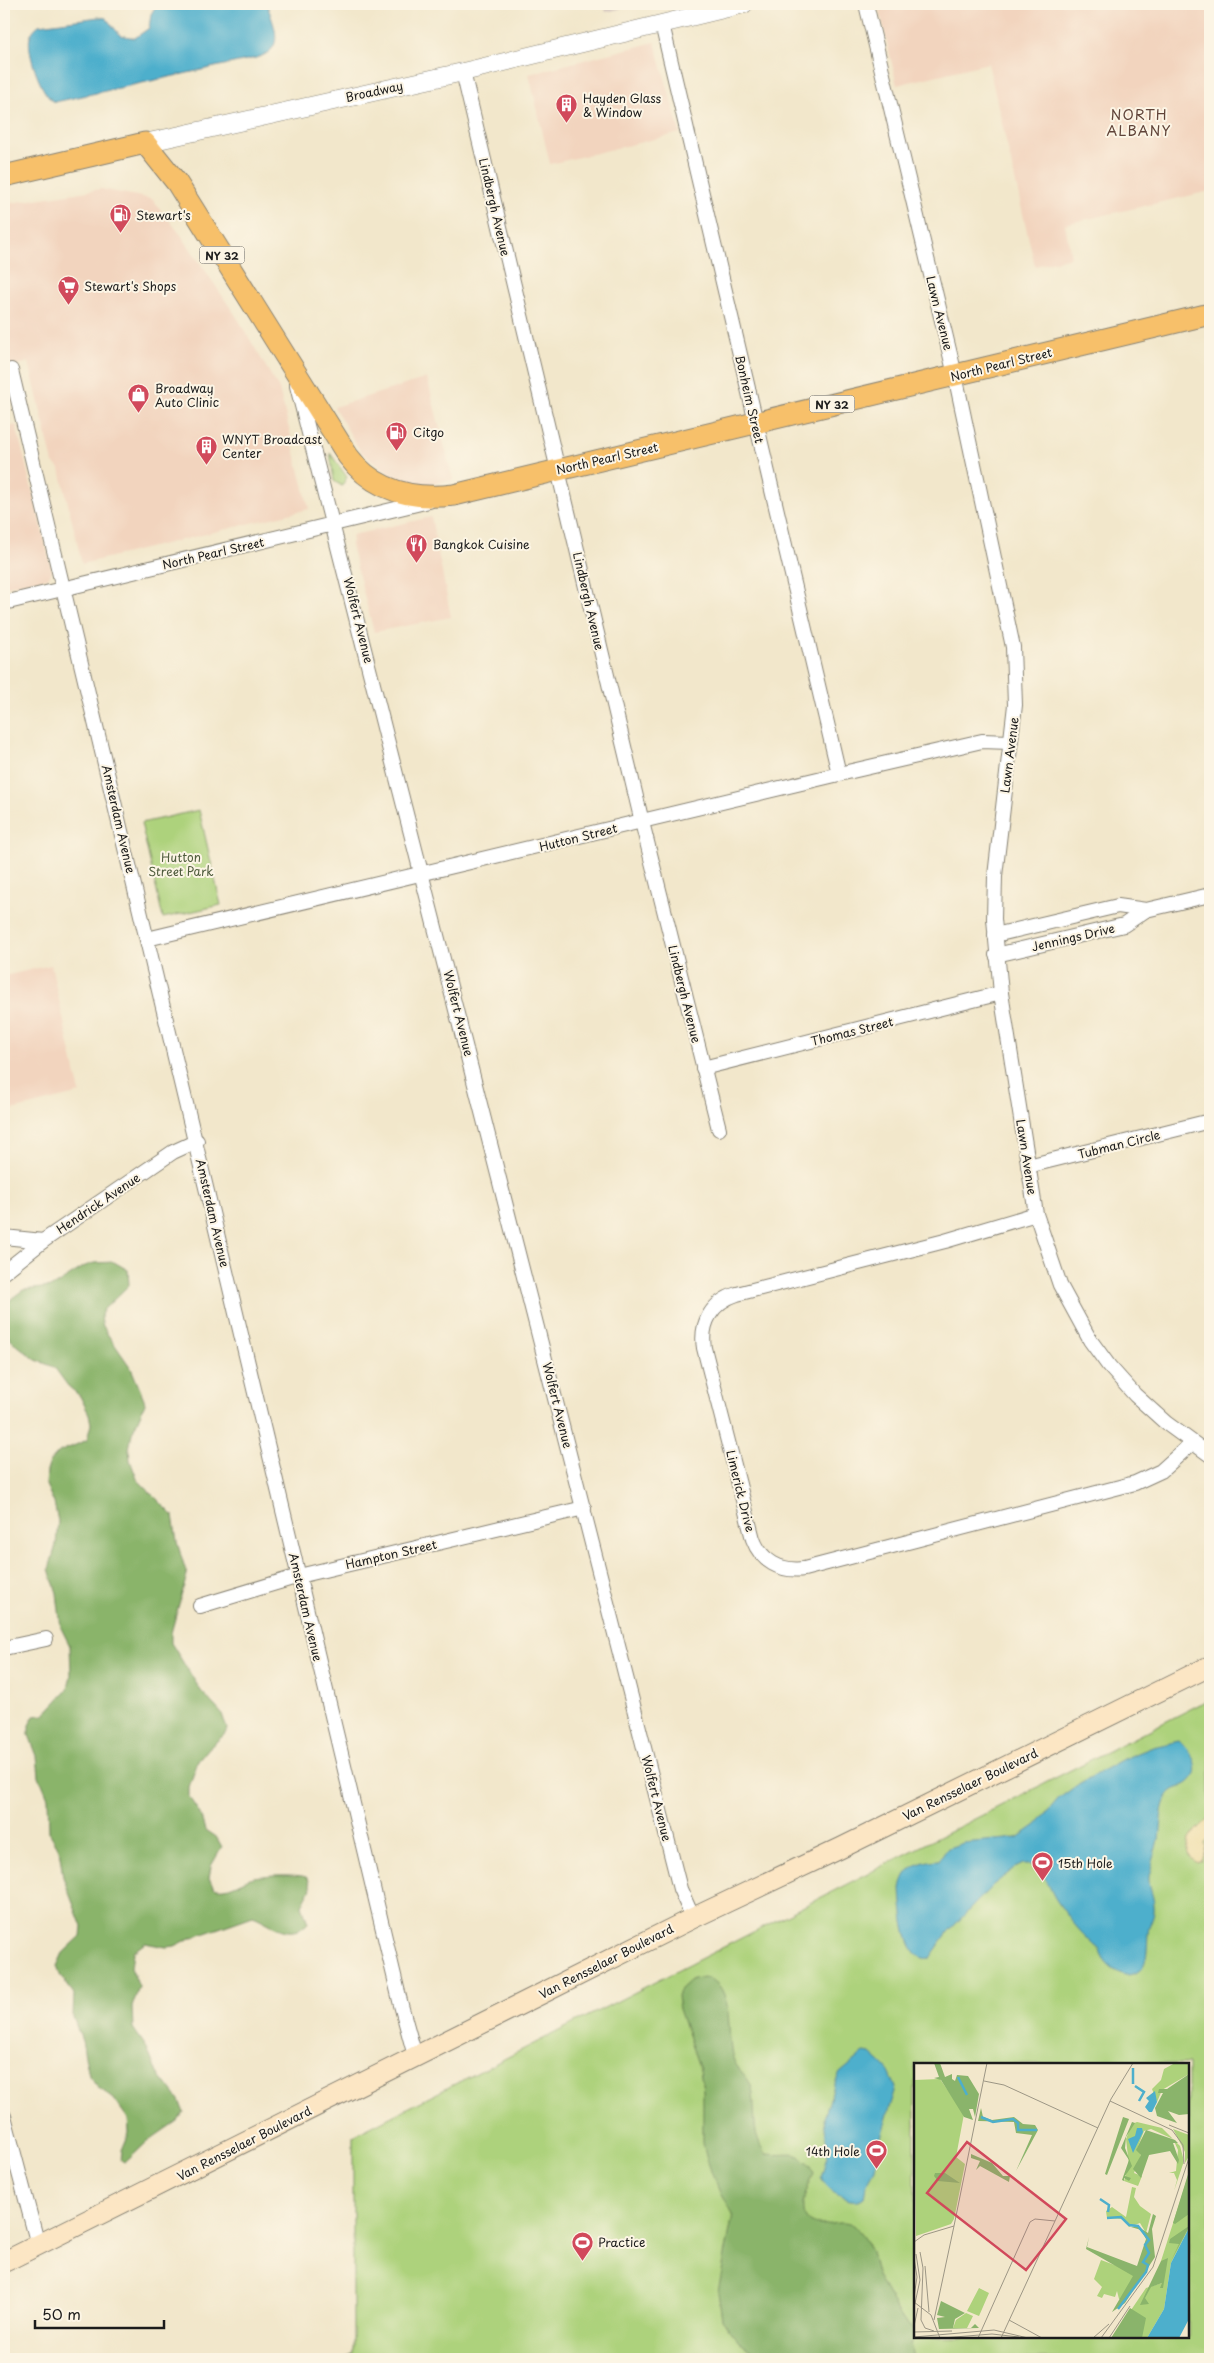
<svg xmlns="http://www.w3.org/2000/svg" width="1214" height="2363" viewBox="0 0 1214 2363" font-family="'Playpen Sans',sans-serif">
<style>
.built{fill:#f2d4be}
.industrial{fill:#cfc0ba}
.green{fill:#add27b;stroke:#64774c;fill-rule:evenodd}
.forest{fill:#8ab46b;stroke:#536844}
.sand{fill:#eeda9e;stroke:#857b5d}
.water{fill:#4dafcc;stroke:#346674}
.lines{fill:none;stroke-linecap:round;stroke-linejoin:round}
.minor-casing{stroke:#878274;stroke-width:16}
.tertiary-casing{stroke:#878274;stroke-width:19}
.secondary-casing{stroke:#878274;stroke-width:22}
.primary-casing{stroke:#878274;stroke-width:23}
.minor{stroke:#fff;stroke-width:14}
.tertiary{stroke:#fff;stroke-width:18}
.secondary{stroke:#fce6c4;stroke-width:20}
.primary{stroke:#f7c06b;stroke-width:21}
.labels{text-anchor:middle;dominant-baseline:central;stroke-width:4;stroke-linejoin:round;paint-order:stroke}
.shield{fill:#fcf5e5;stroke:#5f5d58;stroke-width:1}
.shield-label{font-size:11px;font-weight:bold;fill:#1c1c1c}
.street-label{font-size:12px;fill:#1c1c1c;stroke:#fcf5e5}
.poi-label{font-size:12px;fill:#1c1c1c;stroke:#fcf5e5;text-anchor:start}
.park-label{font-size:12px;fill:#4f5c3d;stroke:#fcf5e5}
.neighbourhood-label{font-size:14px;letter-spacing:1px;fill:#604439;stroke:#fcf5e5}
.inset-river{fill:none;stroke:#4dafcc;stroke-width:2.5}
.inset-road{fill:none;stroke:#9c9685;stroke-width:1}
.view{fill:#d1495b;fill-opacity:0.15;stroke:#d1495b;stroke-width:2.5}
.inset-edge{fill:none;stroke:#1c1c1c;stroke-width:2.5}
</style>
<rect width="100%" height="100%" fill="#fcf5e5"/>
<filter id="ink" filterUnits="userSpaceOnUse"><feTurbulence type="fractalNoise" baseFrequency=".02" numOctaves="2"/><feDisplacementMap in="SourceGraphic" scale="10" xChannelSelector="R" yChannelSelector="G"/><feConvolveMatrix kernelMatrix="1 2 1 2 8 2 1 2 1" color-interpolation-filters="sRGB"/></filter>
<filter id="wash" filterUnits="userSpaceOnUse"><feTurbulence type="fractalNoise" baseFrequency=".0096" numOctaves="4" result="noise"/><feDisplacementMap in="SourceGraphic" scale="20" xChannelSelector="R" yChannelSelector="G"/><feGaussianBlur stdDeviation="1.12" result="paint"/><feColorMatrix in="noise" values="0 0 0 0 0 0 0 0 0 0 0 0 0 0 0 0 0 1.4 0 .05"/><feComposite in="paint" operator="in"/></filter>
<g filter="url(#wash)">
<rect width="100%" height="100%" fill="#f2e7cb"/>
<g class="built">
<path d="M878,4H1210V191L1065,224L1071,257L1035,266L988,63L897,85Z"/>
<path d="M655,42L680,133L550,164L529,74Z"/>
<path d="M101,189L152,199L181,235L238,319L279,389L309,509L82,564L60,469L53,463L29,362L4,368V204Z"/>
<path d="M427,378L453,480L422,485L398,481L361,452L334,407Z"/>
<path d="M16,425L52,571L48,578L4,587V428Z"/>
<path d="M431,517L451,617L374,632L351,545L353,535Z"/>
<path d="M51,965L80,1093L4,1112V976Z"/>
</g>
<path class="industrial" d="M604,4H642L606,12Z"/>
<g class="green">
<path d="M330,453L347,477L342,486L334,481Z"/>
<path d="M199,810L221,905L163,918L141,823Z"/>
<path d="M1210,1699V2359H344L353,2354V2136ZM915,2064H1188V2337H915Z"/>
</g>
<g class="forest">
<path d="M114,1262L128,1270L129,1285L103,1310L101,1315L102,1324L108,1335L131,1368L144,1399L145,1404L132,1433L129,1449L130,1460L137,1479L173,1515L177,1542L187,1575L171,1633V1643L201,1691L222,1714L227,1729L225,1734L209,1748L198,1761L189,1787V1797L200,1814L205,1830L217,1838L222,1847L211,1866L209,1878L214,1887C229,1892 240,1880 254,1877C264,1875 300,1873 308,1878L311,1888L302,1905L308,1923C289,1942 272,1923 253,1916L191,1938L175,1946L166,1947L145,1943L133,1952L131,1968L139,1987L132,2007L133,2028L147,2048L155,2069L179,2100L184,2113L177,2121L148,2141L126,2162L121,2160L122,2150L129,2133L128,2119L114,2099L99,2088L89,2076L82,2041L73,2017L74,1994L60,1975L57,1966L63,1953L81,1936L82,1927L63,1877L59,1849L49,1832L48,1798L39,1776L37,1756L29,1735V1725L34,1716L44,1715L68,1689L71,1675L70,1646L61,1628L57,1593L49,1569L56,1545L58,1521L54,1503L46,1485L47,1471L50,1462L59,1452L87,1440L91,1424L89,1414L80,1396L68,1386L54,1367L36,1360L12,1341L4,1331V1310L11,1299L23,1290L52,1287L85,1266L94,1263Z"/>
<path d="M703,1977C739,1982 723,2040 735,2063C740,2072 750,2078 752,2089C757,2109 750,2139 767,2154C791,2157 800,2146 814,2173C810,2184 798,2205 805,2217C816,2236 842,2213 857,2229C875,2249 870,2258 878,2278C886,2295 899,2312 909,2328L915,2331L910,2345L915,2359H764L739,2341L722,2320L718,2292L733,2214L713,2177L706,2156L703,2143V2090L700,2070L679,2009L677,1996L679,1990L690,1980Z"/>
</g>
<path class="sand" d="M1210,1817V1837L1204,1842L1205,1852L1202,1861L1197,1863C1187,1856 1187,1849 1189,1838Z"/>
<g class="water">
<path d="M157,4H267C274,27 287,49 256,58L55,102C42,98 26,51 30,37C32,31 35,28 39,25L99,17L106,18L120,35L135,38L149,28L151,14Z"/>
<path d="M1179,1741C1190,1750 1205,1770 1188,1783C1177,1790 1171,1787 1165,1801C1160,1813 1161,1827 1159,1839C1157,1850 1153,1861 1150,1872C1146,1885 1154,1893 1154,1906C1155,1914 1151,1920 1149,1927C1145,1945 1153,1975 1125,1975C1114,1972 1102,1962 1100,1950C1083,1936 1069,1919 1057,1901C1046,1884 1049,1876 1031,1864H1023L1015,1868L993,1885L948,1932L930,1958C904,1964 902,1906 901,1889C904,1867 919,1861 939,1860L948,1848L963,1843L1017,1838L1036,1825L1058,1799L1080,1783L1123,1759L1153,1747Z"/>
<path d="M864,2053L871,2054L883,2065L890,2073L896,2088L881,2137L875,2169L866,2185L864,2197C850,2208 826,2189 821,2177L828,2153L824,2119L834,2085L840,2073Z"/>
</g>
</g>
<g filter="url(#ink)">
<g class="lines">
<defs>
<g id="minor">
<path d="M866,4L955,375L1013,647L1015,705L995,876L994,919L1001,993L1036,1214L1060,1285L1090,1340L1109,1366L1135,1395L1166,1423L1210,1455"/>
<path d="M662,24L839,774"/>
<path d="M463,72L642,822L719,1129"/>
<path d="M11,370L401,2005L415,2056"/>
<path d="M297,386L680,1889L693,1918"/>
<path d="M4,603L429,501"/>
<path d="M995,935L1118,906L1146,910"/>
<path d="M147,939L839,774L982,741L1010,742"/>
<path d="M996,955L1124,925L1146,910L1210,895"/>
<path d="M703,1068L1001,993"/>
<path d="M1028,1166L1210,1121"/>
<path d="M1036,1214L945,1241L737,1294C712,1302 700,1323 704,1348L753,1539C761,1561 780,1572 804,1569L1135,1483L1161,1471L1192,1443"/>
<path d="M4,1237L43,1241"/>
<path d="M4,1272L43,1241L173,1152L197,1141"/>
<path d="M200,1606L299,1576L584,1508"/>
<path d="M4,1648L46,1639"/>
<path d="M4,2116L38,2245"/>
</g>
<path id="tertiary" d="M145,143L463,72L744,4"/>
<path id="secondary" d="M4,2262L693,1918L841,1848L1210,1666"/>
<path id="primary" d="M4,176L145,143L177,183L348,456C374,491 412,500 454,495L1210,314"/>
</defs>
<use href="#minor" class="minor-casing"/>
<use href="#tertiary" class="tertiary-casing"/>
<use href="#secondary" class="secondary-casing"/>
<use href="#primary" class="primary-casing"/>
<use href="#minor" class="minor"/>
<use href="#tertiary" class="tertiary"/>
<use href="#secondary" class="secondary"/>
<use href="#primary" class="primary"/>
</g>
</g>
<defs>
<symbol id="building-pin" viewBox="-11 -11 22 30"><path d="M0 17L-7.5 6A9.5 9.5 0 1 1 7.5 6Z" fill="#d1495b" stroke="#fcf5e5"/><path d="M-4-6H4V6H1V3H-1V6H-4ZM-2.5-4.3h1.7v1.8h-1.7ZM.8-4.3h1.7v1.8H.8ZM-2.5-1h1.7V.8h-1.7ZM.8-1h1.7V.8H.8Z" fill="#fff"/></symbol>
<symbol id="fuel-pin" viewBox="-11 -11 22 30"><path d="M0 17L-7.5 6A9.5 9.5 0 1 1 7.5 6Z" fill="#d1495b" stroke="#fcf5e5"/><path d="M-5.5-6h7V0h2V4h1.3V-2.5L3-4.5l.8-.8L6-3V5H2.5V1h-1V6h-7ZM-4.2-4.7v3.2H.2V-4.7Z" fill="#fff"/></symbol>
<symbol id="supermarket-pin" viewBox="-11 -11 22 30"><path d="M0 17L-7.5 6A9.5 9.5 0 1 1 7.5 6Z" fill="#d1495b" stroke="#fcf5e5"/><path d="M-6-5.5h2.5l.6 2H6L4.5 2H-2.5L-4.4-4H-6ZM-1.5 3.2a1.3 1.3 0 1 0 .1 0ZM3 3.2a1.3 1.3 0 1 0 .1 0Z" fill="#fff"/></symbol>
<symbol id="shop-pin" viewBox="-11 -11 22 30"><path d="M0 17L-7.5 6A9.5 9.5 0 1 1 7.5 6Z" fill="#d1495b" stroke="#fcf5e5"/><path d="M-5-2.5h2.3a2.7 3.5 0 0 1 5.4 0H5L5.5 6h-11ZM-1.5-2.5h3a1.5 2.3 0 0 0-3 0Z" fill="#fff"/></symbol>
<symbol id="restaurant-pin" viewBox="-11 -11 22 30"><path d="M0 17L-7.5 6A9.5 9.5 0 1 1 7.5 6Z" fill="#d1495b" stroke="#fcf5e5"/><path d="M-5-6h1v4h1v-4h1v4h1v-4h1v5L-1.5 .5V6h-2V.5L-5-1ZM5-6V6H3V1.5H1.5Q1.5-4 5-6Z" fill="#fff"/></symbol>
<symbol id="stadium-pin" viewBox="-11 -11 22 30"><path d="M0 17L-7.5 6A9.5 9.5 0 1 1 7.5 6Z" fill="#d1495b" stroke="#fcf5e5"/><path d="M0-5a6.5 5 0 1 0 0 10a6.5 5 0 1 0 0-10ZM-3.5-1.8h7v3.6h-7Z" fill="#fff"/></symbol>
</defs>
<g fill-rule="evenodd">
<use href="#building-pin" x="554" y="92" width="25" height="34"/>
<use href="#fuel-pin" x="108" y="202" width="25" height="34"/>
<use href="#supermarket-pin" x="56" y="274" width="25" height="34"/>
<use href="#shop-pin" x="126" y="382" width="25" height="34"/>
<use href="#fuel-pin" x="384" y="420" width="25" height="34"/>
<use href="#building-pin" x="194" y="434" width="25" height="34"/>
<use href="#restaurant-pin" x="404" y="532" width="25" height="34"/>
<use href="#stadium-pin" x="1030" y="1850" width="25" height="34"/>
<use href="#stadium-pin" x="864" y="2138" width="25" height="34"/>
<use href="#stadium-pin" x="570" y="2230" width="25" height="34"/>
</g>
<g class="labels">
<g class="shield">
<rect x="199.5" y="246.5" width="45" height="17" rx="4"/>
<rect x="809.5" y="395.5" width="45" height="17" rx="4"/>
</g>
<g class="shield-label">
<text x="222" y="255">NY 32</text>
<text x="832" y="404">NY 32</text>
</g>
<g class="street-label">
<text transform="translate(374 91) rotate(-12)">Broadway</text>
<text transform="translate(495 207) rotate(77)">Lindbergh Avenue</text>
<text transform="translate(940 313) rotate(76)">Lawn Avenue</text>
<text transform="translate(1001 364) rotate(-14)">North Pearl Street</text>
<text transform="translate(750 399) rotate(77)">Bonheim Street</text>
<text transform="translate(607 458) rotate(-13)">North Pearl Street</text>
<text transform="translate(213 553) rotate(-13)">North Pearl Street</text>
<text transform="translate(589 601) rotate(77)">Lindbergh Avenue</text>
<text transform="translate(359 620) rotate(76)">Wolfert Avenue</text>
<text transform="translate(1009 755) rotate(-83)">Lawn Avenue</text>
<text transform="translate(119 819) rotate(77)">Amsterdam Avenue</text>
<text transform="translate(578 837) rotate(-14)">Hutton Street</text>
<text transform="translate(1073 937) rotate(-13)">Jennings Drive</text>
<text transform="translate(685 994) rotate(76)">Lindbergh Avenue</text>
<text transform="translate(459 1013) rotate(76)">Wolfert Avenue</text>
<text transform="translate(852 1031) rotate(-14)">Thomas Street</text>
<text transform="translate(1119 1144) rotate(-14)">Tubman Circle</text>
<text transform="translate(1027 1157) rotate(81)">Lawn Avenue</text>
<text transform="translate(98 1203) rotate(-34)">Hendrick Avenue</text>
<text transform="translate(213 1213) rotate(77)">Amsterdam Avenue</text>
<text transform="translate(558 1405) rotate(76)">Wolfert Avenue</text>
<text transform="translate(741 1491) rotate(76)">Limerick Drive</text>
<text transform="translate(391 1554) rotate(-13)">Hampton Street</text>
<text transform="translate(306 1607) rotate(77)">Amsterdam Avenue</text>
<text transform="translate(970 1784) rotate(-26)">Van Rensselaer Boulevard</text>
<text transform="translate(657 1798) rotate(76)">Wolfert Avenue</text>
<text transform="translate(606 1961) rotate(-27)">Van Rensselaer Boulevard</text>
<text transform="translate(244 2143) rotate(-27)">Van Rensselaer Boulevard</text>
</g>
<g class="poi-label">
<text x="583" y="98">Hayden Glass<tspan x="583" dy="14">&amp; Window</tspan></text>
<text x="136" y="215">Stewart's</text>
<text x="84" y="286">Stewart's Shops</text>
<text x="155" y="388">Broadway<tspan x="155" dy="14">Auto Clinic</tspan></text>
<text x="413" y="432">Citgo</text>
<text x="222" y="439">WNYT Broadcast<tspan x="222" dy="14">Center</tspan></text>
<text x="433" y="544">Bangkok Cuisine</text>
<text x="1058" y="1863">15th Hole</text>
<text x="860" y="2151" text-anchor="end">14th Hole</text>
<text x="598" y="2242">Practice</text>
</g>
<g class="park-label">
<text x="181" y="857">Hutton<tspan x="181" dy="14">Street Park</tspan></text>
</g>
<g class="neighbourhood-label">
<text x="1139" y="114">NORTH<tspan x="1139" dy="16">ALBANY</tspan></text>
</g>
</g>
<g transform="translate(914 2063)">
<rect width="275" height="275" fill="#f2e7cb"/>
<path d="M261,0H275V11L248,27L243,39L238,26L247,17L250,6ZM26,16L50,51L42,94L51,101L40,156L37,161L2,173L0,17ZM223,59L248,65L266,83L270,98L260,128L263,117L260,110H255L262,108L264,87L259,76L237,66L230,68L223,86L227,92L220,110L228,113L224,123L210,118L215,102L212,76L218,61ZM259,66L275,72V93L271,100V89ZM275,110V165L257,200L250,246L233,275H198L232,225L248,220L247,198ZM218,124L222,125L220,134L226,143L237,151L232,170L226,160L215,164L210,156L193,155L192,148L198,144L212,154ZM187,197L222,210L208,236H205L203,228L201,234L190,231L188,235L183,233L188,224L180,216ZM65,225L75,230L65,253L53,248ZM52,250L59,253L53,265H39L42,257Z" fill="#add27b"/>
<path d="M20,0H26L31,14L38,11V16L41,18L43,12L54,13L65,31L61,54L59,46H55L59,57L50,54L27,17L20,15L25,14ZM275,11V51L265,52L254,48L263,60L243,53L241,45L249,30H244L245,26H253ZM67,45L69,54L78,57L100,54L109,61L121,62L124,67L102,108L118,72L102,70L100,59L64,58ZM209,54L215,56L193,112L191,111ZM218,59L221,60L212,74L211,85L218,103L211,113L217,115L215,118L210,115V118L208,117L215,97L207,85ZM232,67L261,77L264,80H259L265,97L264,101L256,88L235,92L227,115L219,106L227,92L222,87ZM57,91L78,100L89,113H96L95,119L66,103L62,107L66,98L57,95ZM275,108V151L261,161L259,160ZM21,110H31L46,120L24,118L20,113ZM239,151L242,153L238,166L241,194L211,240L198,249L219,213L172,186L175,174L173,184L223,203L232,176L227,167L217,164L223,163L234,170ZM275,163V164L257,198L265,181L255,180L256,176ZM254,195L249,225H246L248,220L237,224L231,235L235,241L226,242L247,198ZM27,238L51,250L41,256L39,265H57L61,261L65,265L25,266L23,255L31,254L23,252ZM216,245L232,255L228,275H197Z" fill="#8ab46b"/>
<path d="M241,28L243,39L238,49H235L231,44L235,38L232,35ZM223,65H228L229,69L219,90L214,76L221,73ZM275,165V256L265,275H233L250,246L257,200Z" fill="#4dafcc"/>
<path class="inset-river" d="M44,14L53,32M219,21V5M221,23L230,29L225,38M67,54L79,59L99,56L104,60V67H123M186,136L195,142L194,149M193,155L207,154L215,162L224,163L235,177L231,182L235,190L229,199L234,202L232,209L204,246"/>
<path class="inset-road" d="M70,18L90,22L184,65M196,38L258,67L269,82L270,101M255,62L275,70M0,179L10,172L40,163L73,0M6,189L9,205L7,257L11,265L20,268M0,195L3,214L0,234M11,203L15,249M0,239L17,252L26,275M0,245L6,217L2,191M20,257L40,163M95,257L128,275M0,263L4,245M0,269L38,268M0,274L80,267L114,275M28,275L78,271L105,274M64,275L116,159L121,156L141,158L197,36L219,0M87,275L141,158M179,275L195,261M187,275L239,204L275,95M195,275L216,243"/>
<path class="view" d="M53,79L152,156L112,207L13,130Z"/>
<rect width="275" height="275" class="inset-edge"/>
</g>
<rect width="1214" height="2363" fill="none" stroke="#fcf5e5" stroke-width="20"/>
<path d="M35 2320v8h129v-8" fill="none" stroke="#1c1c1c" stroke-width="2.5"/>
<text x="42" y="2320" font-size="15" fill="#1c1c1c" stroke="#fcf5e5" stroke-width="4" paint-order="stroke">50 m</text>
</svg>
